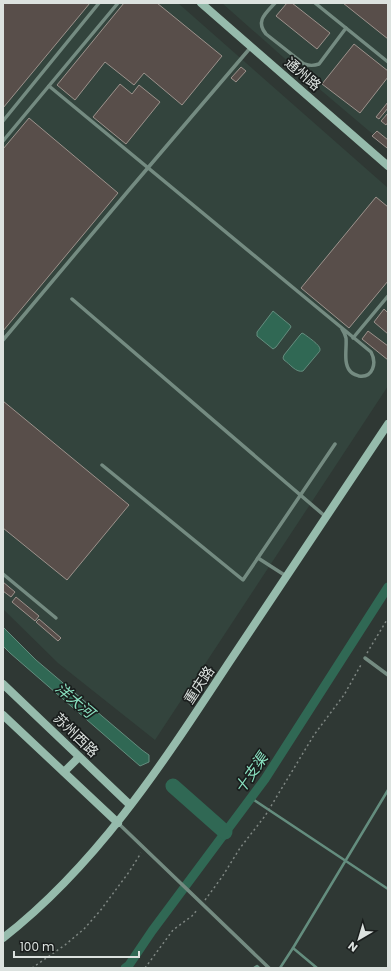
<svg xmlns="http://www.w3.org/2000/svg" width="391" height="971" viewBox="0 0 391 971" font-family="Poppins,'Noto Sans SC',sans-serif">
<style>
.built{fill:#33443d}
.water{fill:#306854;stroke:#648d7e}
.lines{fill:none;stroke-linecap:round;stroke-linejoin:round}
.stream{stroke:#648d7e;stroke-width:2.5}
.canal{stroke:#306854;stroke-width:9}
.river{stroke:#306854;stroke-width:15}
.building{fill:#584e4a;stroke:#9c928c}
.path{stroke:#7f8783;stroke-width:1.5;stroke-dasharray:2 3;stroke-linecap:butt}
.lane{stroke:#748b81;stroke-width:3.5}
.secondary{stroke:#96bbac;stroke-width:8}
.labels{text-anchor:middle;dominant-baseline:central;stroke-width:3.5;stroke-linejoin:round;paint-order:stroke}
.street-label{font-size:14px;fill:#dce2df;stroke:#1a1e1d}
.water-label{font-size:15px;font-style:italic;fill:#8ae2c1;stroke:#1a1e1d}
</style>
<rect width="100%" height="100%" fill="#2f3834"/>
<g class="built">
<path d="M3,3H178L388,188V386L155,740L58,663L3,609Z"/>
<path d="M222,3H388V147L310,81Z"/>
</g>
<g class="water">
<path d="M273,311L290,325L291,327L276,347L273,349L257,336V332Z"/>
<path d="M302,333L304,334C308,337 320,345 320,349C320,350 320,351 319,352L303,371C296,373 290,364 284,360L283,358L284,355L300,335Z"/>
<path d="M3,627L36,660L142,750L149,755V762L140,766L10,653L3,646Z"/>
</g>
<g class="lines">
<g class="stream">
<path d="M251,798L388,889"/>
<path d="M293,948L388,790"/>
<path d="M254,968L257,966L259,968"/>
<path d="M280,968L293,948L317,968"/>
</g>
<path class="canal" d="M125,968L129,965L152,931L265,779L388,587"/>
<path class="river" d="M173,786L225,832"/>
</g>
<g class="building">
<path d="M3,3H90L3,108Z"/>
<path d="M124,3H157L222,56L182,105L144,73L134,85L105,62L75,100L57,85Z"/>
<path d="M287,3H292L330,33L317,49L276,16Z"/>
<path d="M343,3H388V39Z"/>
<path d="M354,44L388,71V77L360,113L322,84Z"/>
<path d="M241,67L246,71L236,82L231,78Z"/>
<path d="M120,84L132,94L139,85L160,102L126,144L93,117Z"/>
<path d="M388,102V108L379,119L376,117Z"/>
<path d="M388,113V122L386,125L381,121Z"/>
<path d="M29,118L118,193L3,331V149Z"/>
<path d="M377,131L388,140V147L387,148L372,136Z"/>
<path d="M376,197L388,207V281L349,328L301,288Z"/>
<path d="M384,309L388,313V334L374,322Z"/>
<path d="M368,331L388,346V360L362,339Z"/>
<path d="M3,401L129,505L67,580L3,528Z"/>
<path d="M3,582L15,592L11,597L3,591Z"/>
<path d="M16,597L39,616L35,621L12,602Z"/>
<path d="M39,619L61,638L58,641L36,622Z"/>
</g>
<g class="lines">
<g class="path">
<path d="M367,653L388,618"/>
<path d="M205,900L222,877L240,848L265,816L314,735L344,695L362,663"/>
<path d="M32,968L65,945L84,929L100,911L129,872L141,853"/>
<path d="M145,968L173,930L192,916L198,909"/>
</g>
<g class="lane">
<path d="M275,3C266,13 255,21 266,34L304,64C310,66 313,66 319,64L346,28L315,3"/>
<path d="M346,28L388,62"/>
<path d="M49,86L371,352C377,363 373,378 359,376C356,375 352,374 350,371C343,363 347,348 346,338C345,334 344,332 342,329"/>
<path d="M3,121L99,3"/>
<path d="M3,141L118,3"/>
<path d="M72,299L326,517"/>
<path d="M353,338L388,296"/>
<path d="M3,340L129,190L251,47"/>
<path d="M102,465L243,580L335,444"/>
<path d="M258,558L286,576"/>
<path d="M3,574L56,618"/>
<path d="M365,658L388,675"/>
<path d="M118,823L269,968"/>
</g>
<g class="secondary">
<path d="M201,3L388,166"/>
<path d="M3,684L130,805"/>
<path d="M3,715L118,823"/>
<path d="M64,772L79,757"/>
<path d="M3,938C97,865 163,763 228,664C282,584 335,504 388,424"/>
</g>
</g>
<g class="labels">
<g class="street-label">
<text transform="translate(303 74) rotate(41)">通州路</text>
<text transform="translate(199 685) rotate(-56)">重庆路</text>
<text transform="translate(76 735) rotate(44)">苏州西路</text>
</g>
<g class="water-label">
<text transform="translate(75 700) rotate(40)">洋大河</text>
<text transform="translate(251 773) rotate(-55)">十支渠</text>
</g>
</g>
<rect width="391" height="971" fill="none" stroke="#dce2df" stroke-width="8"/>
<g transform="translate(359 939) rotate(218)" stroke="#1a1e1d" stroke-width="3" paint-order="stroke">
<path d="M0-3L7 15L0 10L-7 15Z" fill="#dce2df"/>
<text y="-6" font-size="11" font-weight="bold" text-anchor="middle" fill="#dce2df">N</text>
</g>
<path d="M14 951v6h125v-6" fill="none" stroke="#dce2df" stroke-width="2"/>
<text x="20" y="951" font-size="12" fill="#dce2df" stroke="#1a1e1d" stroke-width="3" paint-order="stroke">100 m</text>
</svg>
